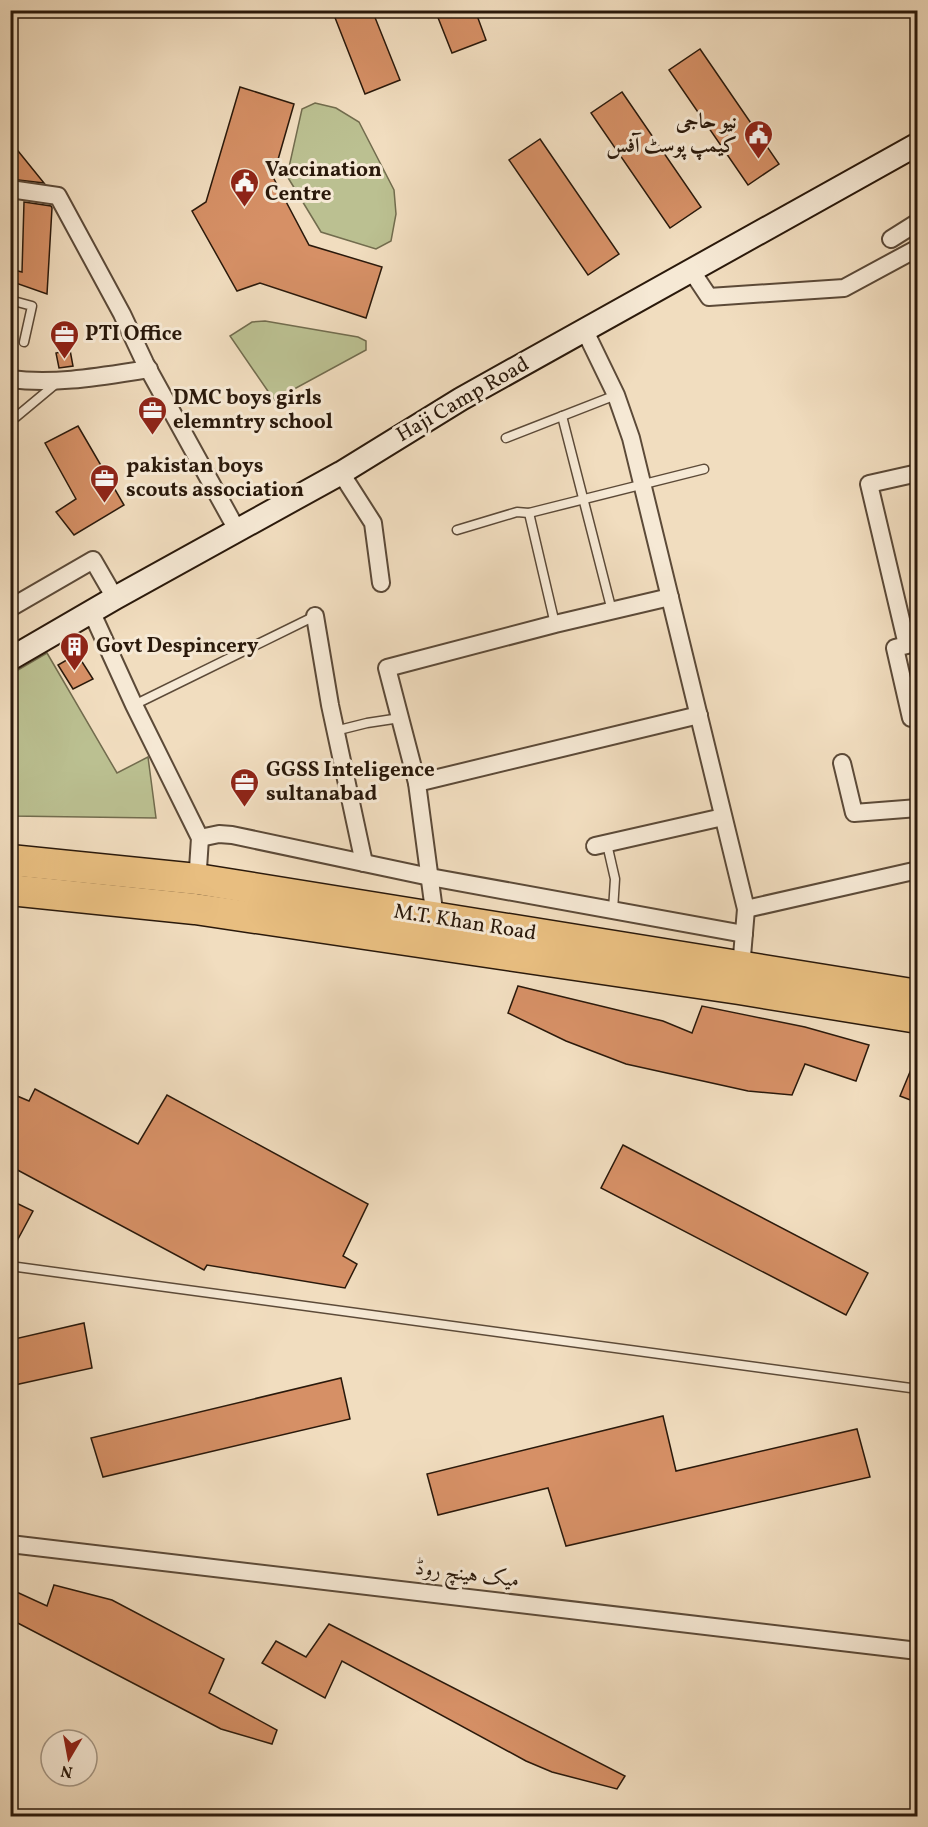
<svg xmlns="http://www.w3.org/2000/svg" width="928" height="1827" viewBox="0 0 928 1827" font-family="Vollkorn,Amiri,serif">
<style>
.green{fill:#bbc091;stroke:#726c4e;stroke-width:1.5}
.building{fill:#d69066;stroke:#2a190b;stroke-width:1.5}
.lines{fill:none;stroke-linecap:round;stroke-linejoin:round}
.lane-casing{stroke:#5c4a38;stroke-width:11}
.street-casing{stroke:#5c4a38;stroke-width:20}
.secondary-casing{stroke:#2a190b;stroke-width:26}
.highway-casing{stroke:#2a190b;stroke-width:33}
.lane{stroke:#f6e9d5;stroke-width:8}
.street{stroke:#f6e9d5;stroke-width:16}
.secondary{stroke:#f6e9d5;stroke-width:22}
.highway{stroke:#e8be80;stroke-width:30}
.labels{text-anchor:middle;dominant-baseline:central;stroke-width:6;stroke-linejoin:round;paint-order:stroke}
.poi-label{font-size:21px;font-weight:bold;fill:#2a190b;stroke:#f6e9d5;text-anchor:start}
.street-label{font-size:21px;fill:#2a190b;stroke:#f6e9d5}
</style>
<rect width="100%" height="100%" fill="#f1ddbf"/>
<filter id="stains"><feTurbulence type="fractalNoise" baseFrequency=".00333" numOctaves="4"/><feColorMatrix values="0 0 0 0 .2 0 0 0 0 .09 0 0 0 0 .02 0 0 0 .5 -.17"/></filter>
<radialGradient id="worn" r=".72"><stop offset=".6" stop-color="#630" stop-opacity="0"/><stop offset="1" stop-color="#630" stop-opacity=".3"/></radialGradient>
<g class="green">
<path d="M315,103L336,108L359,122L394,190L396,214L391,241L376,249L321,232L287,176L302,109Z"/>
<path d="M265,321L358,337L366,341V350L274,400L230,336L252,322Z"/>
<path d="M47,653L117,773L148,757L156,818L11,816V674Z"/>
</g>
<g class="building">
<path d="M332,10H372L400,80L365,94Z"/>
<path d="M435,10H475L486,40L452,53Z"/>
<path d="M700,49L779,164L748,185L669,70Z"/>
<path d="M240,87L294,104L273,177L309,245L382,267L366,318L260,283L237,291L192,211L206,202Z"/>
<path d="M622,92L701,207L670,228L591,113Z"/>
<path d="M540,139L619,254L588,275L509,160Z"/>
<path d="M10,141L44,183L10,179Z"/>
<path d="M24,202L51,206L52,208L47,294L10,281V269L22,272Z"/>
<path d="M70,350L73,366L59,368L56,353Z"/>
<path d="M78,426L124,505L74,535L56,512L76,499L45,443Z"/>
<path d="M77,654L93,679L73,689L58,665Z"/>
<path d="M518,986L663,1021L692,1033L702,1006L805,1027L869,1045L856,1081L805,1064L792,1095L748,1091L626,1064L566,1041L508,1013Z"/>
<path d="M917,1055L918,1056V1103L900,1096Z"/>
<path d="M35,1089L138,1144L167,1095L368,1204L343,1256L357,1264L345,1288L207,1265L204,1270L10,1166V1093L29,1101Z"/>
<path d="M623,1145L868,1273L846,1315L601,1188Z"/>
<path d="M10,1200L33,1211L10,1254Z"/>
<path d="M84,1323L92,1368L10,1386V1340Z"/>
<path d="M341,1378L350,1419L103,1477L91,1438Z"/>
<path d="M663,1416L676,1471L857,1429L870,1477L566,1546L548,1488L438,1515L427,1474Z"/>
<path d="M54,1585L112,1600L224,1659L209,1693L277,1730L272,1744L221,1729L10,1619V1589L47,1606Z"/>
<path d="M329,1624L625,1776L617,1789L552,1772L526,1761L342,1661L325,1698L262,1663L276,1641L306,1657Z"/>
</g>
<g class="lines">
<defs>
<g id="lane">
<path d="M10,300L32,306L24,342"/>
<path d="M562,416L612,611"/>
<path d="M10,422L58,382"/>
<path d="M506,438L616,395"/>
<path d="M529,513L555,624"/>
<path d="M457,530L517,512L529,513L704,469"/>
<path d="M134,705L315,616"/>
<path d="M335,731L367,723L400,718"/>
<path d="M607,844L615,879L613,910"/>
<path d="M10,1266L918,1389"/>
</g>
<g id="street">
<path d="M10,189L58,196L122,314L145,363L237,530"/>
<path d="M891,239L918,222"/>
<path d="M691,270L709,297L844,288L918,248"/>
<path d="M585,331L616,395L631,438L746,909L741,968"/>
<path d="M10,379C57,385 103,376 149,369"/>
<path d="M341,473L373,523L381,583"/>
<path d="M918,473L869,484L907,645L895,648L911,718L918,717"/>
<path d="M10,608L93,560L115,598"/>
<path d="M92,613L134,705L200,838L197,884"/>
<path d="M315,616L330,705L364,863"/>
<path d="M842,763L854,813L918,808"/>
<path d="M417,783L387,668L555,624L670,597"/>
<path d="M200,838L219,834L232,835L430,877L744,934"/>
<path d="M595,846L723,817"/>
<path d="M746,909L918,870"/>
<path d="M435,918L417,783L699,715"/>
<path d="M10,1544L918,1651"/>
</g>
<path id="secondary" d="M10,659L115,598L341,473L461,399L918,144"/>
<g id="highway">
<path d="M10,860L197,879L918,995"/>
<path d="M10,890L195,909L739,989L918,1018"/>
</g>
</defs>
<use href="#lane" class="lane-casing"/>
<use href="#street" class="street-casing"/>
<use href="#secondary" class="secondary-casing"/>
<use href="#highway" class="highway-casing"/>
<use href="#lane" class="lane"/>
<use href="#street" class="street"/>
<use href="#secondary" class="secondary"/>
<use href="#highway" class="highway"/>
</g>
<defs>
<symbol id="civic-pin" viewBox="-11 -11 22 30"><path d="M0 17L-7.5 6A9.5 9.5 0 1 1 7.5 6Z" fill="#8f2418" stroke="#f6e9d5"/><path d="M-.6-6.5H3V-4.5H.6V-3L4-1V1h2V6H-6V1h2V-1L-.6-3ZM-1.2 2.5V6h2.4V2.5Z" fill="#fff"/></symbol>
<symbol id="office-pin" viewBox="-11 -11 22 30"><path d="M0 17L-7.5 6A9.5 9.5 0 1 1 7.5 6Z" fill="#8f2418" stroke="#f6e9d5"/><path d="M-6-3h4V-5.5h4V-3h4V5H-6ZM-1-4.5V-3h2v-1.5ZM-6 0V1H6V0Z" fill="#fff"/></symbol>
<symbol id="building-pin" viewBox="-11 -11 22 30"><path d="M0 17L-7.5 6A9.5 9.5 0 1 1 7.5 6Z" fill="#8f2418" stroke="#f6e9d5"/><path d="M-4-6H4V6H1V3H-1V6H-4ZM-2.5-4.3h1.7v1.8h-1.7ZM.8-4.3h1.7v1.8H.8ZM-2.5-1h1.7V.8h-1.7ZM.8-1h1.7V.8H.8Z" fill="#fff"/></symbol>
</defs>
<g fill-rule="evenodd">
<use href="#civic-pin" x="742" y="118" width="33" height="45"/>
<use href="#civic-pin" x="228" y="166" width="33" height="45"/>
<use href="#office-pin" x="48" y="318" width="33" height="45"/>
<use href="#office-pin" x="136" y="394" width="33" height="45"/>
<use href="#office-pin" x="88" y="462" width="33" height="45"/>
<use href="#building-pin" x="58" y="630" width="33" height="45"/>
<use href="#office-pin" x="228" y="766" width="33" height="45"/>
</g>
<g class="labels">
<g class="poi-label">
<text x="737" y="122" text-anchor="end">نیو حاجی<tspan x="737" dy="24">کیمپ پوسٹ آفس</tspan></text>
<text x="265" y="170">Vaccination<tspan x="265" dy="24">Centre</tspan></text>
<text x="85" y="334">PTI Office</text>
<text x="173" y="398">DMC boys girls<tspan x="173" dy="24">elemntry school</tspan></text>
<text x="126" y="466">pakistan boys<tspan x="126" dy="24">scouts association</tspan></text>
<text x="96" y="646">Govt Despincery</text>
<text x="266" y="770">GGSS Inteligence<tspan x="266" dy="24">sultanabad</tspan></text>
</g>
<g class="street-label">
<text transform="translate(463 400) rotate(-30)">Haji Camp Road</text>
<text transform="translate(465 923) rotate(9)">M.T. Khan Road</text>
<text transform="translate(467 1575) rotate(7)">میک ہینچ روڈ</text>
</g>
</g>
<rect width="928" height="1827" fill="none" stroke="#f1ddbf" stroke-width="36"/>
<rect x="12" y="12" width="904" height="1803" fill="none" stroke="#2a190b" stroke-width="3"/>
<rect x="18" y="18" width="892" height="1791" fill="none" stroke="#2a190b" stroke-width="1.5"/>
<g transform="translate(69 1758) rotate(190)"><circle r="28" fill="#f6e9d5" stroke="#a49684" stroke-width="1.5"/>
<path d="M0-4.5L10 22L0 15L-10 22Z" fill="#8f2418"/>
<text y="-9" font-size="16" font-weight="bold" text-anchor="middle" fill="#2a190b">N</text>
</g>
<rect width="100%" height="100%" filter="url(#stains)"/>
<rect width="100%" height="100%" fill="url(#worn)"/>
</svg>
